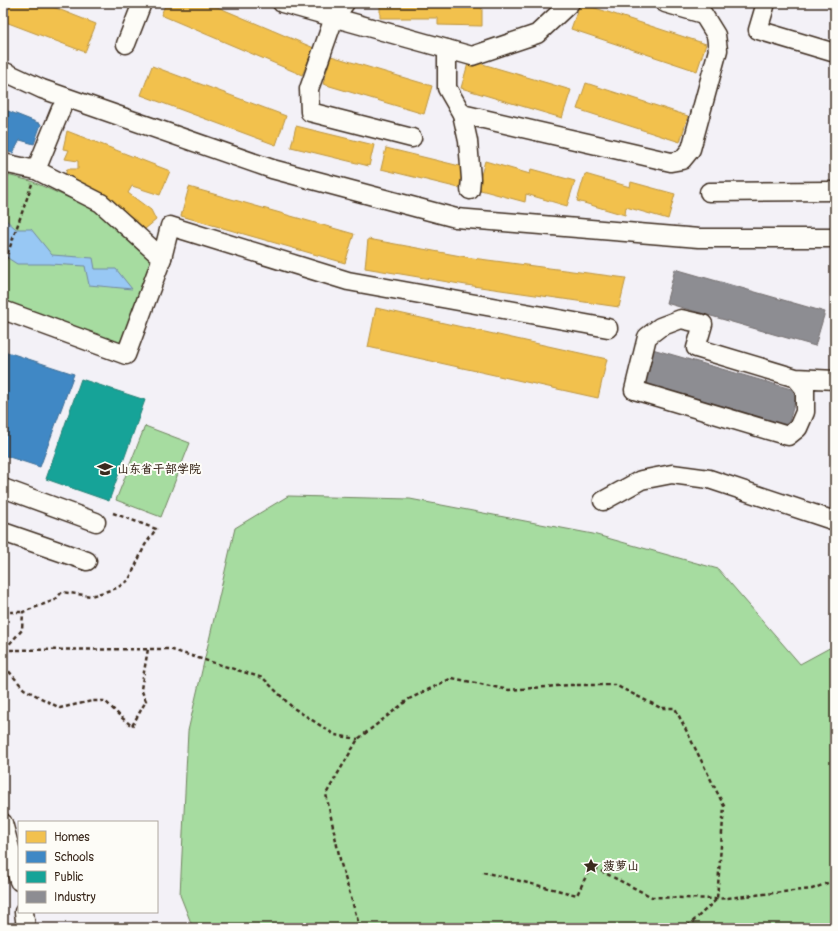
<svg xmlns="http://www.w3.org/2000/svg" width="838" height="931" viewBox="0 0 838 931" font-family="Pangolin,'LXGW WenKai TC',sans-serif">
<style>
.green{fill:#a6dca0;stroke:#70835f}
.water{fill:#98c8f4;stroke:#73899e}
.homes{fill:#f2c14e;stroke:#bb9440}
.schools{fill:#3f88c5;stroke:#3e6c93}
.public{fill:#17a398;stroke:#227f73}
.industry{fill:#8d8d92;stroke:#746f6f}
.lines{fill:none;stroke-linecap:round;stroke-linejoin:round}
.minor-casing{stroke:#3b2a1e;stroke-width:21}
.path{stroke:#3b2a1e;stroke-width:2.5;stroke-dasharray:4 3;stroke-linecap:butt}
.minor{stroke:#fdfcf7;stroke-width:18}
.labels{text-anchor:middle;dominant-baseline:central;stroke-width:4;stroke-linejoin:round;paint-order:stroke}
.poi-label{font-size:12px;font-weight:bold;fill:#3b2a1e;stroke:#fdfcf7;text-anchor:start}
</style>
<rect width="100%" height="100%" fill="#f3f1f7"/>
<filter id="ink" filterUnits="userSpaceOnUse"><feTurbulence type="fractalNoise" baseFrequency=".025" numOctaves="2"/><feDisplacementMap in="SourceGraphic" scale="8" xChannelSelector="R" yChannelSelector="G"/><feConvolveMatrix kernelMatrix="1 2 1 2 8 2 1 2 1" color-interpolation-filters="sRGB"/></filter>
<g filter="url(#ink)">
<g class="green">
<path d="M3,174L31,181L96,210L154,259L122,347L3,303Z"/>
<path d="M145,426L190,443L161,517L116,500Z"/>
<path d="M288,496L410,499L593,534L718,569L800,664L835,645V928H193L180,895L188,731L235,528Z"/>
</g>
<path class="water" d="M6,220L16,229H31L52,255L93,258L95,269H116L132,289L89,285L85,266L49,264H17L3,255V221Z"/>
<g class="homes">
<path d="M3,3H43L96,24L85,52L3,21Z"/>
<path d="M166,3H208L314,48L302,75L161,15Z"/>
<path d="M380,3H482V26L438,25V18H380Z"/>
<path d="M580,3L706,44L697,71L571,29Z"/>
<path d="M331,56L432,86L424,114L323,84Z"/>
<path d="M469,60L571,90L562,118L461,88Z"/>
<path d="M152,66L286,116L276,145L141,95Z"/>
<path d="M586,83L688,116L680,142L577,109Z"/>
<path d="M296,126L374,145L369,166L291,147Z"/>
<path d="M67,131L170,171L160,195L132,186L128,193L151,210L156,220L145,229L132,217L112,203L64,179L67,169H78V161L65,159L69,150L63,149Z"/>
<path d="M386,148L464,167L459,188L381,169Z"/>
<path d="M485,161L530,174L531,169L575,181L567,206L526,194L525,202L477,189Z"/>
<path d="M585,174L630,187L631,182L675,194L668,219L626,207L625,215L577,201Z"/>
<path d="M189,187L354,234L345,263L181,216Z"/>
<path d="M368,239L472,258L626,278L619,307L466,285L365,268Z"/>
<path d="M376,308L607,359L598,398L368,347Z"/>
</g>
<g class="schools">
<path d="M3,109L41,124L34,144L20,140L13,153L3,151Z"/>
<path d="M4,351L74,374L40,467L3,455V352Z"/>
</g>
<path class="public" d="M81,379L145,400L109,501L46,479Z"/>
<g class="industry">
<path d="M675,269L825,312L815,346L666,303Z"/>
<path d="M649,348L798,391L788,425L639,382Z"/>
</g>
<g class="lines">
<defs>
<g id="minor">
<path d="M282,3L472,56L537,34L570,3"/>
<path d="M345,3L334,18L309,89L310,112L412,138"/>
<path d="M766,3L758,30L835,53"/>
<path d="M126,44L142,3"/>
<path d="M447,49V88L462,114L468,141L471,179L470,190"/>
<path d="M3,71L42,89L272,169L456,218L699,238H835"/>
<path d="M462,114L671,162L682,160L691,149L718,50L716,35L703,14L665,3"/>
<path d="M3,163L36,170"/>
<path d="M709,192L835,191"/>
<path d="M162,258L170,226L348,281L608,328"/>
<path d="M3,310L126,355L162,258L101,203L36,170L61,109"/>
<path d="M796,378L805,389V412L798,428L788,436L634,390L647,337L660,327L681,319L703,324L696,348L796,378L835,380"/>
<path d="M3,488L96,522"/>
<path d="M603,501L641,480L672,474L709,479L835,521"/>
<path d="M3,532L87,561"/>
<path d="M3,823L19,881"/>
<path d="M24,912L26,928"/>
</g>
</defs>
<use href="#minor" class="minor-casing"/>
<g class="path">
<path d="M3,267L32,184"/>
<path d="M113,513L156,529L145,545L129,580L117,588L91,596L62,592L55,600L23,612L22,630L4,650L6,668L24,689L60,708L92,701H105L121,717L132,726L146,701L141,689L148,649"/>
<path d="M3,612H23"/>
<path d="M3,650L169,649L263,678L292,707L335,735L358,739"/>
<path d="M483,872L577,895L591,866L652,897L717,899L812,889L835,880"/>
<path d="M360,928L341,864L326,794L358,739L409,699L452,678L509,690L569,685H615L661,708H675L724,806L717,899L686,928"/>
</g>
<use href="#minor" class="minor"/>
</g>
</g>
<defs>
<symbol id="university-bare" viewBox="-9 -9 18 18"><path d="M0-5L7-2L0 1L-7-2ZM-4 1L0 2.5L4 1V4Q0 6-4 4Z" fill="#3b2a1e" stroke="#fdfcf7" stroke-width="2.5" paint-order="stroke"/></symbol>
<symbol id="sight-bare" viewBox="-9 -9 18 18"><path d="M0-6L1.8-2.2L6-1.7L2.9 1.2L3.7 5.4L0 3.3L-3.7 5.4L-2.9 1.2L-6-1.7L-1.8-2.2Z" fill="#3b2a1e" stroke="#fdfcf7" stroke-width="2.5" paint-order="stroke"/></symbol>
</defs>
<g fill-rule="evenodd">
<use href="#university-bare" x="94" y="458" width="22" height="22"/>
<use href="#sight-bare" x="580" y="855" width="22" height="22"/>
</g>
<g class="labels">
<g class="poi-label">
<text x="117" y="469">山东省干部学院</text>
<text x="603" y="866">菠萝山</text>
</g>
</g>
<rect width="838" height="931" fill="none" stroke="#fdfcf7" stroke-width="16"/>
<rect x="8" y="8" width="822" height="915" fill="none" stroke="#3b2a1e" stroke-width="1.5" filter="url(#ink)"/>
<rect x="18" y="821" width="140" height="92" fill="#fdfcf7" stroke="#afa8a0"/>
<rect x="26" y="831" width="20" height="12" fill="#f2c14e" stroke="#afa8a0"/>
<text x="54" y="841" font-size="12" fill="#3b2a1e">Homes</text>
<rect x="26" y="851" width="20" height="12" fill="#3f88c5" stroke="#afa8a0"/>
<text x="54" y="861" font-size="12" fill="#3b2a1e">Schools</text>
<rect x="26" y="871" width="20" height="12" fill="#17a398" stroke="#afa8a0"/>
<text x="54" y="881" font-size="12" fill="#3b2a1e">Public</text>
<rect x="26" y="891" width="20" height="12" fill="#8d8d92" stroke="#afa8a0"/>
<text x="54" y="901" font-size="12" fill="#3b2a1e">Industry</text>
</svg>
